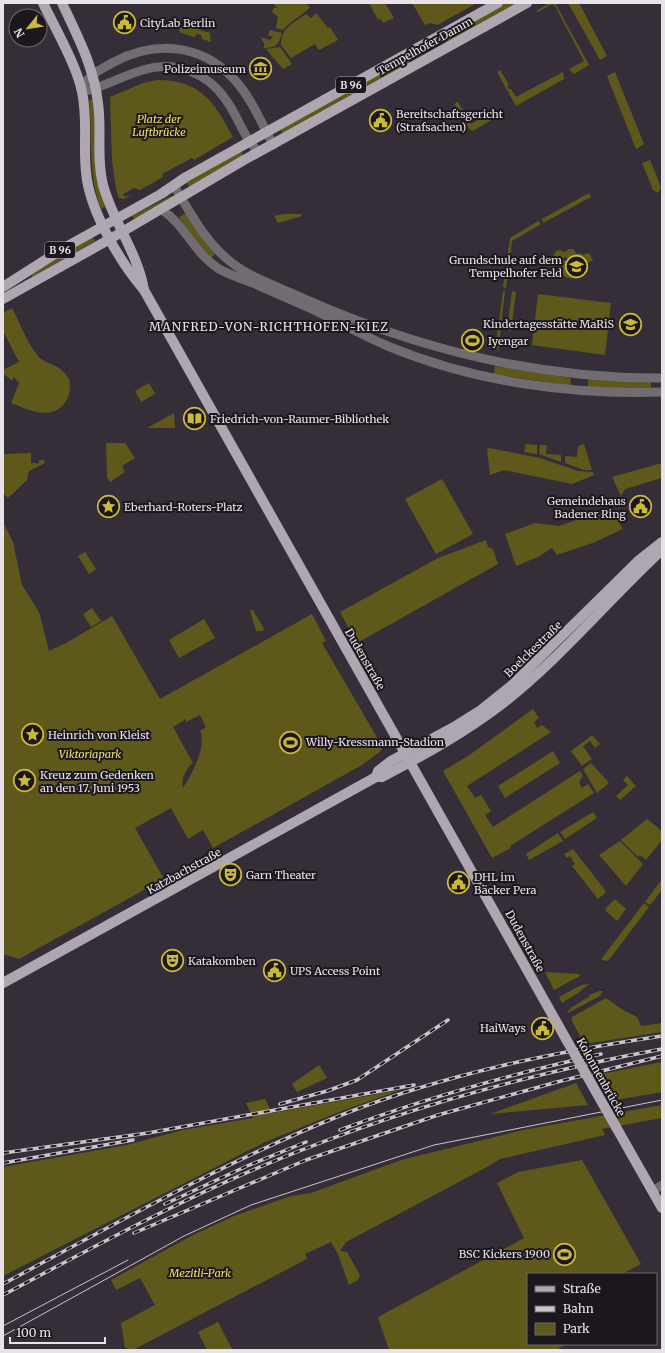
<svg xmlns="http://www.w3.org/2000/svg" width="665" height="1353" viewBox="0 0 665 1353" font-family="Merriweather,serif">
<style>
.green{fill:#5f581b;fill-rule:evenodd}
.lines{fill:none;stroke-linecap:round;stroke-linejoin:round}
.minor{stroke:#706c71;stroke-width:9}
.major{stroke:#aea6b0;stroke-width:10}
.tram{stroke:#c9c5cb;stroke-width:1}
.rail-casing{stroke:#c9c5cb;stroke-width:3.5}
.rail{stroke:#1b171c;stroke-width:2;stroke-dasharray:6;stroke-linecap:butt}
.major-bridge{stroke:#aea6b0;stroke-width:10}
.labels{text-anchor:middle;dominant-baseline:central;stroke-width:4;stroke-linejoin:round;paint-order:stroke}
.shield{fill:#1b171c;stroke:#aaa6ac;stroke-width:1}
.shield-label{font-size:10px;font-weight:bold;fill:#e7e3e9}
.poi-label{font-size:11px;fill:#e7e3e9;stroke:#1b171c;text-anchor:start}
.street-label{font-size:11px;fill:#e7e3e9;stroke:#1b171c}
.park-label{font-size:11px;font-style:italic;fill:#f2e161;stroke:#1b171c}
.neighbourhood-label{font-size:12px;letter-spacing:1px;fill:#e7e3e9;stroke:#1b171c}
</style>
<rect width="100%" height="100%" fill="#352e38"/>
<g class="green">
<path d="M275,3H305L310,7C302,16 291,20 283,30L276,28L278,17L272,12L274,8H276L277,6L274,7Z"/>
<path d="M369,3H385L394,18L383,23L381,19L378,20Z"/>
<path d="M412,3H477L437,25L431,23L425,25Z"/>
<path d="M505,3H519L446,44L442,38Z"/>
<path d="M550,3H555L589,65L574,74L569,69L584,61L555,6L552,4L538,12L536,11Z"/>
<path d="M568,3H579L607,56L600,60L599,58Z"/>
<path d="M316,13L328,28L330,27L338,40L319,50L315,44L291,58L281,45C281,26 295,23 306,14L311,18Z"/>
<path d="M181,24L210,33L211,42L202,39L201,35L197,34L194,37L179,32Z"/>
<path d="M270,30L282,33C279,44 276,48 264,48V43L260,37L270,40L273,37L268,35Z"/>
<path d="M280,47L292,64L283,69L266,49Z"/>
<path d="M407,57L411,63L283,135L280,129Z"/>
<path d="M500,70L509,85L507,86L509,89H511L516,97L563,72L564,79L516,106L497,72Z"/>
<path d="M615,72L644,144L636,149L607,76Z"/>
<path d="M157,80C201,80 214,102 233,137L194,160L192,158L162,174L163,177L140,190L134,188L123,194L124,197L133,194L124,199L119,198L116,189L112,160L110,97L143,83Z"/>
<path d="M93,99L102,196L105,207L101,209C87,170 93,139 89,100Z"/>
<path d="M458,102L471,124L490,113L493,119L473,131L470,130L454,104Z"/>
<path d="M241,150L244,157L190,188L186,182Z"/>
<path d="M650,160L661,187L658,193L653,190L642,163Z"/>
<path d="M589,193L591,197L543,223L542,219Z"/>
<path d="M171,196H174L135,220L132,216Z"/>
<path d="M186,213L216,253L211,258L193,238L179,217Z"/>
<path d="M284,214H301L302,216L278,223L274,216Z"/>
<path d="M538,221L541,224L512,241L506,288L503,287L510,238Z"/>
<path d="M92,237L95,241L32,277L31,274Z"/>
<path d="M569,249H573L577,254L581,253L582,255L589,253L593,260L586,264L584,261L575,264L583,271L579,278C571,280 559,277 557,268L560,260L569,261L566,257L560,259L554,269L557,277H553C549,268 551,259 556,251L560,250L565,252Z"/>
<path d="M503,291H505L498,353L496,343Z"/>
<path d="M512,291L516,292L511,331L507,330Z"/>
<path d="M538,294L611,303L605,355L532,345Z"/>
<path d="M12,308C19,321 28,345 38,356C46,366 58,361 69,379C71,383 70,392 68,397C56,423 31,411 11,403L19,383L14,377L12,381L5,375L3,370L19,362L3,331V313Z"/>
<path d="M495,366L571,378L570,386L494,374Z"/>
<path d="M588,379L651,381V390L588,388Z"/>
<path d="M149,383L155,394L141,402L135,391Z"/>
<path d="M174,413L175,428H147Z"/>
<path d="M106,443H125L135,458L122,466L125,472L110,482L107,477Z"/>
<path d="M526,444L537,445V454L524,452Z"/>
<path d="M584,444L592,470H584L565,463V456L577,457L578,446Z"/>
<path d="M540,445H547L546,454L561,455V462L539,454Z"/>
<path d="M489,448L540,458L578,471L593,472L594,475L572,484L504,470L490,475L487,449Z"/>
<path d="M31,453V463H39V460H44L45,463L29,471L27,480L8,498L3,493V454Z"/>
<path d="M662,463V478L625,489L621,496L612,477Z"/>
<path d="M442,479L473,534L436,554L405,499Z"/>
<path d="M610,508L623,529L595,542L557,555L552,548L538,557L516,566L505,534L535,523L559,526Z"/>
<path d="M3,522L13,542L22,585L39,612L49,651L66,643L112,616L160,699L312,614L326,641L322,643L382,746L381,751L362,765L213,848L203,830L188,839L171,808L135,828L164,879L19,959L3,954ZM200,715L206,727L200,731C207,746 192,774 183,788C180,781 187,766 193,763L173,727L186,719V722Z"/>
<path d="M486,540L488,547L493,549L498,564L357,643L340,612L438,558Z"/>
<path d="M85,552L96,569L89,574L78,556Z"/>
<path d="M92,608L101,621L91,627L83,614Z"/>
<path d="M250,610H253L264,629L262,631H256Z"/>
<path d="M204,619L215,638L179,658L169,640Z"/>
<path d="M533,709L539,718L534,722L537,728L542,725L551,732L467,786L475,798L481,795L491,811L485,815L493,827L580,771L583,776L579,782L582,788L588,784L594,793L510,846L511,848L492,858L443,771L468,756Z"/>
<path d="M591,736H593L600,744L595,748L590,741L583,746L592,759L582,766L571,751Z"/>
<path d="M553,751L560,763L505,798L498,786Z"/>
<path d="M591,763L609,783L597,793L583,769Z"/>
<path d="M627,776L636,786L620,800L616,796L628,785L623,780Z"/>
<path d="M593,812L597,818L565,839L560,832Z"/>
<path d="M647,819L662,831V840L646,860L640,855L638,857L621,840Z"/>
<path d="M558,833L563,841L529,860L526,854Z"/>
<path d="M620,841L643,864L626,886L599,855Z"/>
<path d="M573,849L605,890V893L598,899L572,866L575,864L570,856L567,858L564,854Z"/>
<path d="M662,879V890L650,905L645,902Z"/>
<path d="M615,899L626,909L617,921L606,911L605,906L606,908Z"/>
<path d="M644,903L649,907L608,961L602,960V958Z"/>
<path d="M545,972L579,974L580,976L554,990Z"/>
<path d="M589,984L578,993L562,1003L559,997L581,985Z"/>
<path d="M599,991H603L600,996L568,1013L567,1012L572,1007L590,996L589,995Z"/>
<path d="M606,998L623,1010L637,1017L641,1026L662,1023V1032L584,1044L572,1021V1017Z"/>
<path d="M662,1062V1092L616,1100L601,1074Z"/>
<path d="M319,1065L327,1078L297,1092L292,1084Z"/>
<path d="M576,1083L588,1105L490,1114Z"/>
<path d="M401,1090L344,1110L265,1142L3,1276V1167L127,1145L183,1130L253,1118L246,1103L265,1099L272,1113Z"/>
<path d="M662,1105V1118L602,1129L605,1135L500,1159L487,1167L346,1242L340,1251L347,1252L360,1275L358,1280L349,1285L338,1254L331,1242L305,1254L307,1258L303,1261L133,1350L125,1348L121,1323L155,1305L140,1278L116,1290L111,1280L193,1235L234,1216L291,1196L311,1193L401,1160L523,1130Z"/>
<path d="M582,1160L641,1264L622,1274H528V1344H567L556,1350H389L378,1317L524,1238L497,1183L518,1172Z"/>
<path d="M218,1322L232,1349L233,1350H207L198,1332Z"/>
</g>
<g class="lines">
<g class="minor">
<path d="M81,87C93,72 98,71 114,62C154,41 199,43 232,77C250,95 261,122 273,145"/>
<path d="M82,92C104,87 122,76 143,70C175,60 208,73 226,100C238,116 244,139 259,152"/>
<path d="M174,186C191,214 206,243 232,263C253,279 281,288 305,299C418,349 538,379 662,378"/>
<path d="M161,209C186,226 193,252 219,269C230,275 242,279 253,283C270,291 288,298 305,306C334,319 361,335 390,347C475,382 571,395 662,392"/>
<path d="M652,1191L662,1185"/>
</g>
<g class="major">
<path d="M43,3C55,28 77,66 82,92C88,119 83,145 86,172C89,210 120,262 144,290L566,1039"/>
<path d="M62,3C77,35 94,67 98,103C102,131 96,158 103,185C113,222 138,253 144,290"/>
<path d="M3,287L64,248L161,194L186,177L498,3"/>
<path d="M3,299L110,239L244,160L527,3"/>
<path d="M376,777L378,771L391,761L454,727L481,710L511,686L638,561L662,542"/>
<path d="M3,983L376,777H382C424,755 464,733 502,704C560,659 608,600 662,550"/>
<path d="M616,1127L662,1208"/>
</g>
<g class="tram">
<path d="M3,1326L128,1260"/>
<path d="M3,1336L184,1236L251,1205L434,1145L662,1100"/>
</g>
<defs>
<g id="rail">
<path d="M280,1104L327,1091L357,1080L448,1020"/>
<path d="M340,1130C425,1098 512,1074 601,1054"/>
<path d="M3,1153L148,1133L414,1085"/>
<path d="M3,1163L133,1140"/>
<path d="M165,1204L247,1166L306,1142"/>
<path d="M134,1233L306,1160L438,1115L557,1082L662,1056"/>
<path d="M3,1284C115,1224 226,1161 344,1114C446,1074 554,1052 662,1036"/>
<path d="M3,1295C90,1249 176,1202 267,1164C394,1111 527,1074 662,1049"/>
</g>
</defs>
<use href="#rail" class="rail-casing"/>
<use href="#rail" class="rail"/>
<path class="major-bridge" d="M566,1039L616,1127"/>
</g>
<defs>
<symbol id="civic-ring" viewBox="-11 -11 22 22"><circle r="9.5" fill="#1b171c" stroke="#caba3a" stroke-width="1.5"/><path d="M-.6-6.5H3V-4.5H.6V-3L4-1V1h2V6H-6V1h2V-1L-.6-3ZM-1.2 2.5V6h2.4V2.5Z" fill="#caba3a"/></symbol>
<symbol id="museum-ring" viewBox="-11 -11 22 22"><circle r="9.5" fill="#1b171c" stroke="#caba3a" stroke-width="1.5"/><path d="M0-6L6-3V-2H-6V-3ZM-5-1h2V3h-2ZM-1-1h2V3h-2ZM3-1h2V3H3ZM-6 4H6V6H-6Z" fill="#caba3a"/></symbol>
<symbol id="school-ring" viewBox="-11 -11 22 22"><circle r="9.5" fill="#1b171c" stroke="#caba3a" stroke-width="1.5"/><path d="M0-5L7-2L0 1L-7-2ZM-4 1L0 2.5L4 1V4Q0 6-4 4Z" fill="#caba3a"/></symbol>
<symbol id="stadium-ring" viewBox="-11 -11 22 22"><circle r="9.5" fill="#1b171c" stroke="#caba3a" stroke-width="1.5"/><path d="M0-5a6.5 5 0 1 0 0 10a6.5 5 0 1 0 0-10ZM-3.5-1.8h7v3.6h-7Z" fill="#caba3a"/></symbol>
<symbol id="library-ring" viewBox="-11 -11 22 22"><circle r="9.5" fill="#1b171c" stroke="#caba3a" stroke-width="1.5"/><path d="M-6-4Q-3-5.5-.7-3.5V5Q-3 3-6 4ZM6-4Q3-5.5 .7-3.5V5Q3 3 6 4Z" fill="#caba3a"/></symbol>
<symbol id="sight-ring" viewBox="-11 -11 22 22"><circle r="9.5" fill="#1b171c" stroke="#caba3a" stroke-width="1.5"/><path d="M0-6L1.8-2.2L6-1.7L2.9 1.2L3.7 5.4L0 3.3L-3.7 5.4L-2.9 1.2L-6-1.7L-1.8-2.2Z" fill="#caba3a"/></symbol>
<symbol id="theatre-ring" viewBox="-11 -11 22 22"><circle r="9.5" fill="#1b171c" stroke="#caba3a" stroke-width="1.5"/><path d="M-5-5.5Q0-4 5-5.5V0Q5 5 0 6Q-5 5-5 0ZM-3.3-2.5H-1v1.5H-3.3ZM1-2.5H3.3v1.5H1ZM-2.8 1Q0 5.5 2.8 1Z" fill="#caba3a"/></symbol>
</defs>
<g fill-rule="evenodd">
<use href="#civic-ring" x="112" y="10" width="25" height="25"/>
<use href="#museum-ring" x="248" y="56" width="25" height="25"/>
<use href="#civic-ring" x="368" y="108" width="25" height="25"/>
<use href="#school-ring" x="564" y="254" width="25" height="25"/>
<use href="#school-ring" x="618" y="312" width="25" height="25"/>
<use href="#stadium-ring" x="460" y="328" width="25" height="25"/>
<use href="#library-ring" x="182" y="406" width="25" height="25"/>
<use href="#sight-ring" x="96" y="494" width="25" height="25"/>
<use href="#civic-ring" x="628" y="494" width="25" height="25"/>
<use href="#sight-ring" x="20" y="722" width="25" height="25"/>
<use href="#stadium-ring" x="278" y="730" width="25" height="25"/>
<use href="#sight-ring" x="12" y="768" width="25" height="25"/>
<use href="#theatre-ring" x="218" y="862" width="25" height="25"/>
<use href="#civic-ring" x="446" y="870" width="25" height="25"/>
<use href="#theatre-ring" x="160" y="948" width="25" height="25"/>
<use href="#civic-ring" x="262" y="958" width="25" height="25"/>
<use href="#civic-ring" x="530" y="1016" width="25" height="25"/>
<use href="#stadium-ring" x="552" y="1242" width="25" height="25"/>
</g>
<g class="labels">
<g class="shield">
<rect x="336" y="77" width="30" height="16" rx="3"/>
<rect x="45" y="242" width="30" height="16" rx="3"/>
</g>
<g class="shield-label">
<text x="351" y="85">B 96</text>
<text x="60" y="250">B 96</text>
</g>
<g class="poi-label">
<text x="140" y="23">CityLab Berlin</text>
<text x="246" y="69" text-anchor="end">Polizeimuseum</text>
<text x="396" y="114">Bereitschaftsgericht<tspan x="396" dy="13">(Strafsachen)</tspan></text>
<text x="562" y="260" text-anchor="end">Grundschule auf dem<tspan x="562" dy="13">Tempelhofer Feld</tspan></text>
<text x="614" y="324" text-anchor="end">Kindertagesstätte MaRiS</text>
<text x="488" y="341">Iyengar</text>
<text x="210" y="419">Friedrich-von-Raumer-Bibliothek</text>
<text x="626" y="501" text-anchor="end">Gemeindehaus<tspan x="626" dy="13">Badener Ring</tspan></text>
<text x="124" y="507">Eberhard-Roters-Platz</text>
<text x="48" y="735">Heinrich von Kleist</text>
<text x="306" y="742">Willy-Kressmann-Stadion</text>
<text x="40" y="775">Kreuz zum Gedenken<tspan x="40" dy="13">an den 17. Juni 1953</tspan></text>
<text x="246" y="875">Garn Theater</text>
<text x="474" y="877">DHL im<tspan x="474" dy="13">Bäcker Pera</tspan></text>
<text x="188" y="961">Katakomben</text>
<text x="290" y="971">UPS Access Point</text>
<text x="526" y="1028" text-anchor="end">HaiWays</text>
<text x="550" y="1254" text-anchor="end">BSC Kickers 1900</text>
</g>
<g class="street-label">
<text transform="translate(425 46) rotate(-29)">Tempelhofer Damm</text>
<text transform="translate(533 649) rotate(-44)">Boelckestraße</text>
<text transform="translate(365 659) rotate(60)">Dudenstraße</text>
<text transform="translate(184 871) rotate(-29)">Katzbachstraße</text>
<text transform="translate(525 941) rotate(61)">Dudenstraße</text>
<text transform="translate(601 1077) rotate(61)">Kolonnenbrücke</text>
</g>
<g class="park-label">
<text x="159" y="119">Platz der<tspan x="159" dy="13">Luftbrücke</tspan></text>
<text x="90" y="754">Viktoriapark</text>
<text x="200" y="1273">Mezitli-Park</text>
</g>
<g class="neighbourhood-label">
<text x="269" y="326">MANFRED-VON-RICHTHOFEN-KIEZ</text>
</g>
</g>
<rect width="665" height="1353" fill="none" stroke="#e7e3e9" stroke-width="8"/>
<rect x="527" y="1273" width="130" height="72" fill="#1b171c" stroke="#6d696e"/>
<rect x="535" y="1286" width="20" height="6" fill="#aea6b0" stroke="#6d696e"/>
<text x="563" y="1293" font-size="12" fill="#e7e3e9">Straße</text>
<rect x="535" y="1306" width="20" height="6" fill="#c9c5cb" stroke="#6d696e"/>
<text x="563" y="1313" font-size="12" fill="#e7e3e9">Bahn</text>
<rect x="535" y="1323" width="20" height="12" fill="#5f581b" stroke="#6d696e"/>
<text x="563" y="1333" font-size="12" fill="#e7e3e9">Park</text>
<g transform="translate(28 28) rotate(240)"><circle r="19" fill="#1b171c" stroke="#6d696e"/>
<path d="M0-3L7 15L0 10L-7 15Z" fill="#caba3a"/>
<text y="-6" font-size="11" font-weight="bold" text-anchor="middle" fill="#e7e3e9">N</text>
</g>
<path d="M10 1337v6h95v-6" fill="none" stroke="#e7e3e9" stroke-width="2"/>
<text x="16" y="1337" font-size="12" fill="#e7e3e9" stroke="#1b171c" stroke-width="3" paint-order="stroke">100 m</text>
</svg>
